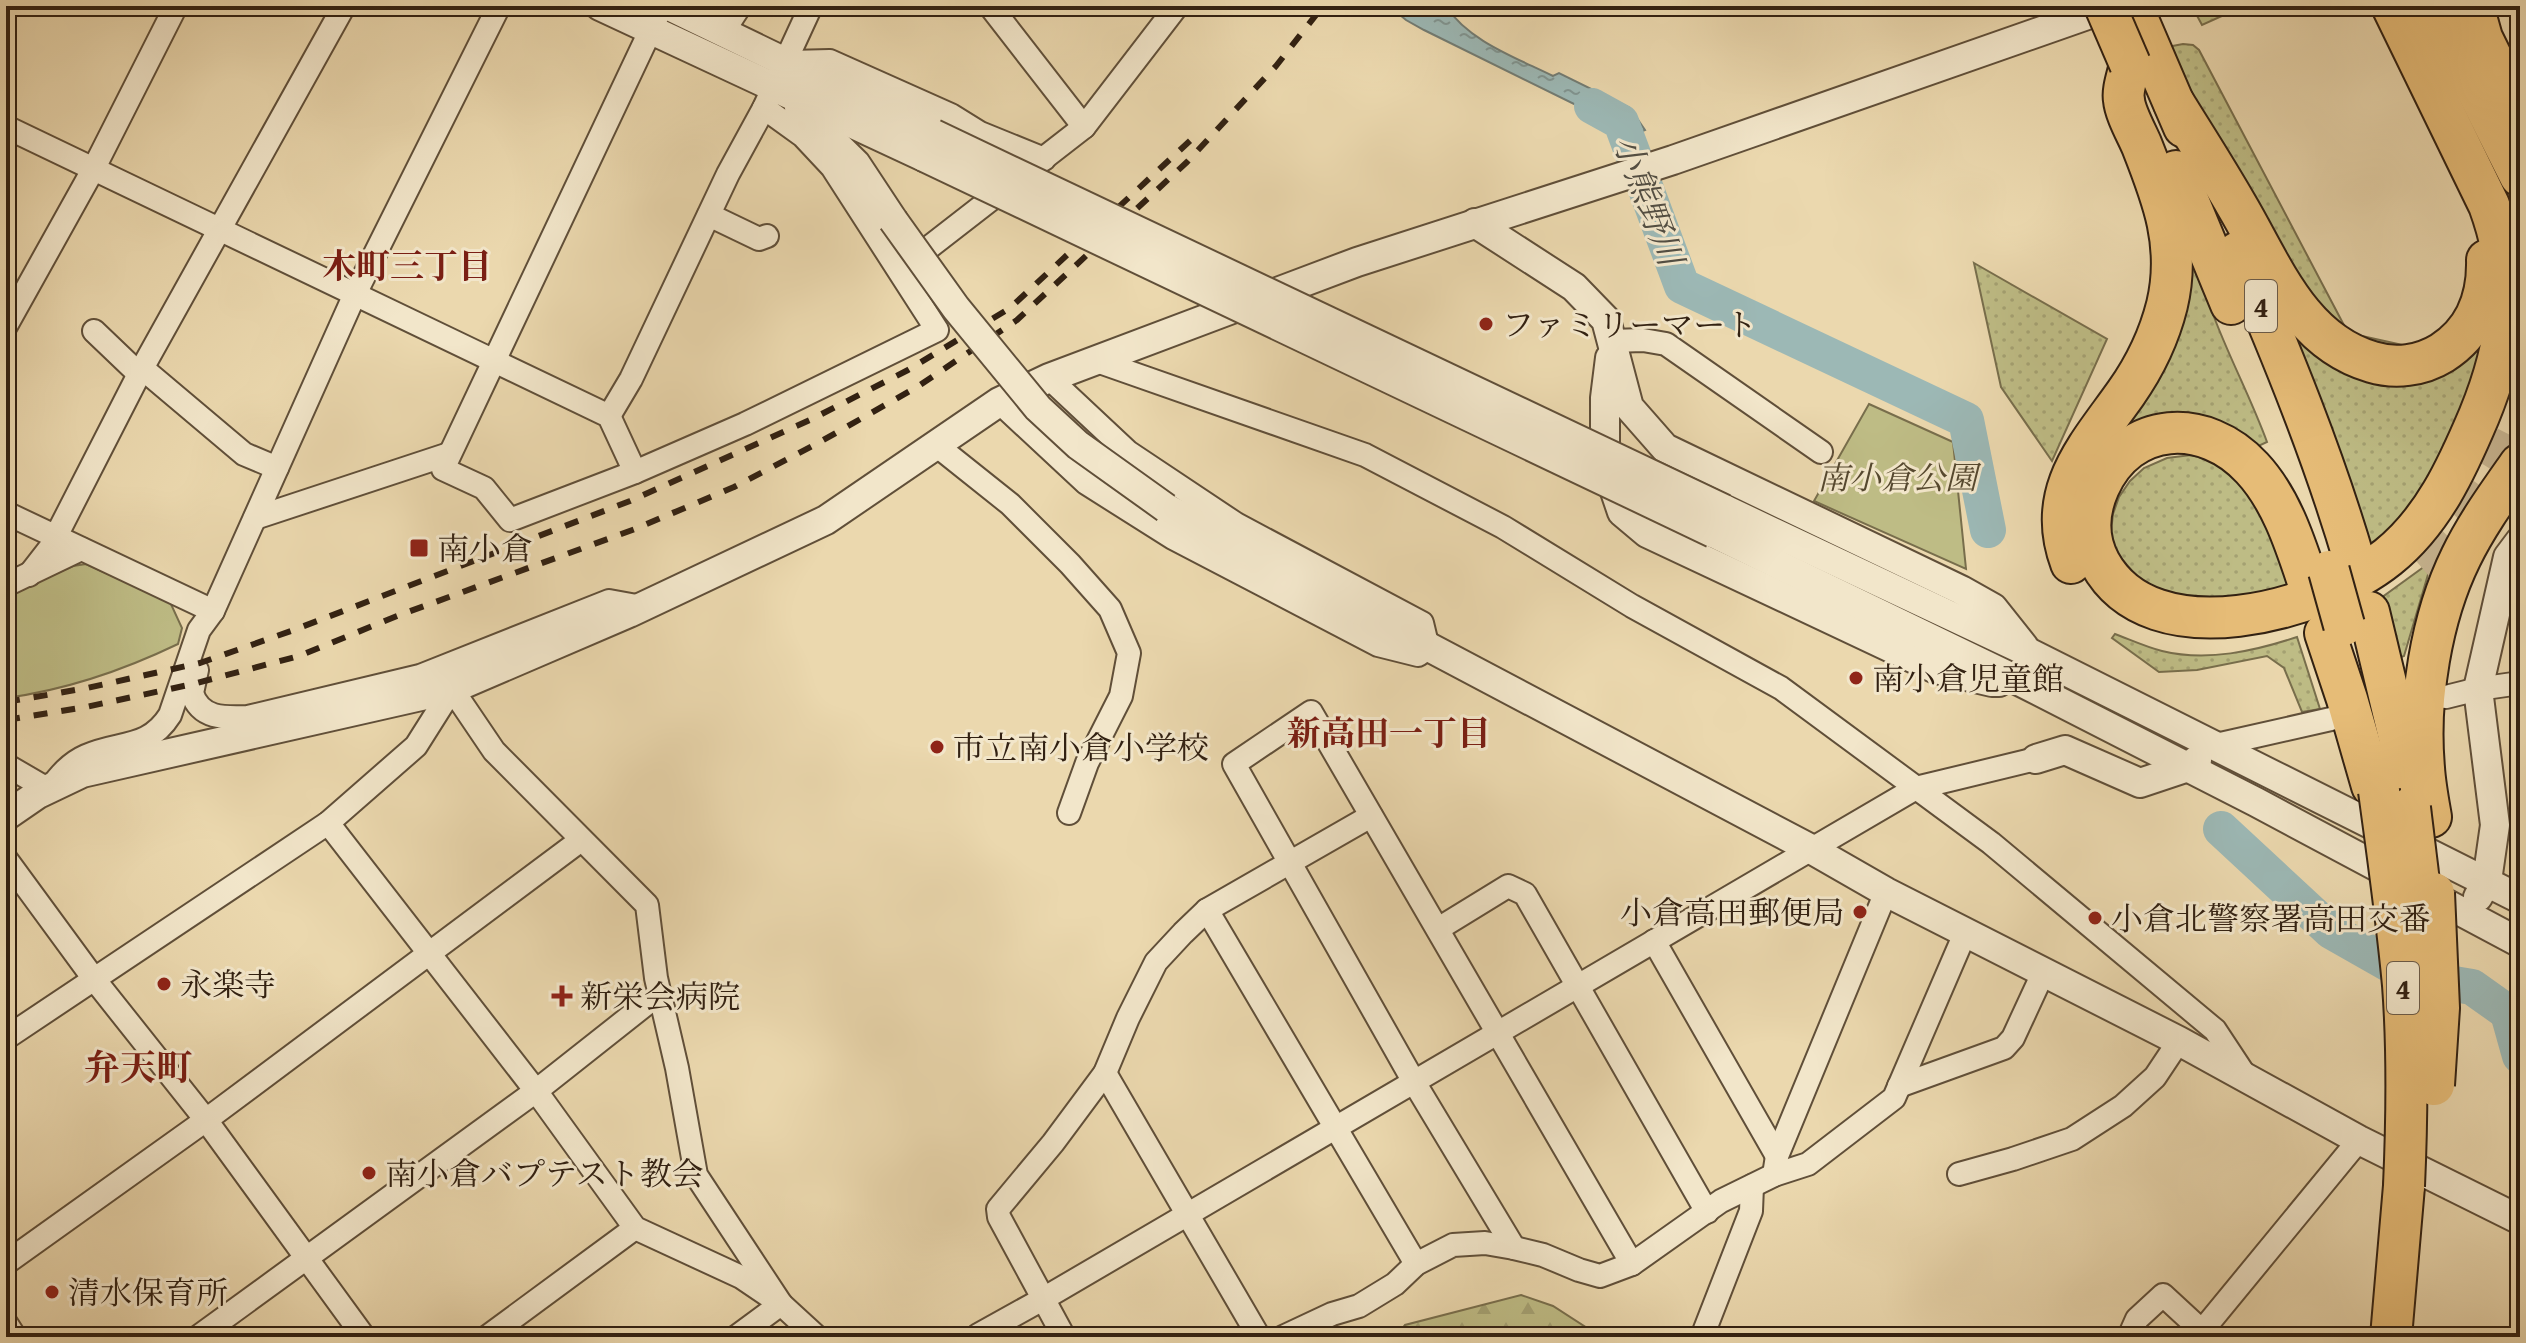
<svg xmlns="http://www.w3.org/2000/svg" width="2526" height="1343" viewBox="0 0 2526 1343" font-family="'Gentium Book Plus','Noto Serif JP',serif">
<style>
.grass{fill:url(#grass-dots);stroke:#786e4c;stroke-width:2}
.forest{fill:url(#forest-firs);stroke:#786e4c;stroke-width:2}
.green{fill:#bebc85;stroke:#786e4c;stroke-width:2}
.water{fill:url(#water-ripples);stroke:#727c74;stroke-width:2}
.lines{fill:none;stroke-linecap:round;stroke-linejoin:round}
.river{stroke:#9cb8b5;stroke-width:36}
.motorway-tunnel{stroke:#c6b38f;stroke-width:40;stroke-dasharray:40 20;stroke-linecap:butt}
.minor-casing{stroke:#604f39;stroke-width:26}
.tertiary-casing{stroke:#604f39;stroke-width:32}
.motorway-casing{stroke:#322112;stroke-width:44}
.minor{stroke:#f2e6ca;stroke-width:22}
.tertiary{stroke:#f2e6ca;stroke-width:28}
.motorway{stroke:#e6bc77;stroke-width:40}
.rail{stroke:#322112;stroke-width:6;stroke-dasharray:14 14;stroke-linecap:butt}
.tertiary-bridge-casing{stroke:#604f39;stroke-width:32;stroke-linecap:butt}
.motorway-bridge-casing{stroke:#322112;stroke-width:44;stroke-linecap:butt}
.tertiary-bridge{stroke:#f2e6ca;stroke-width:28}
.motorway-bridge{stroke:#e6bc77;stroke-width:40}
.poi-dot{fill:#8f2418;stroke:#f2e6ca;stroke-width:3}
.labels{text-anchor:middle;dominant-baseline:central;stroke-width:6;stroke-linejoin:round;paint-order:stroke}
.shield{fill:#f2e6ca;stroke:#6c5c49;stroke-width:2}
.shield-label{font-size:30px;font-weight:bold;fill:#322112}
.poi-label{font-size:32px;fill:#322112;stroke:#f2e6ca;text-anchor:start}
.park-label{font-size:32px;font-style:italic;fill:#55482f;stroke:#f2e6ca}
.water-label{font-size:34px;font-style:italic;fill:#524e43;stroke:#f2e6ca}
.neighbourhood-label{font-size:34px;font-weight:bold;fill:#7a1f14;stroke:#f2e6ca}
.quarter-label{font-size:36px;font-weight:bold;fill:#7a1f14;stroke:#f2e6ca}
</style>
<defs>
<pattern id="grass-dots" width="8" height="8" patternUnits="userSpaceOnUse" patternTransform="scale(2)"><rect width="8" height="8" fill="#bebc85"/><path d="M2 2h.1M6 6h.1" fill="none" stroke="#a4a172" stroke-width="1.8" stroke-linecap="round"/></pattern>
<pattern id="forest-firs" width="22" height="20" patternUnits="userSpaceOnUse" patternTransform="scale(2)"><rect width="22" height="20" fill="#bebc85"/><path d="M5 1l3.5 6h-7zM16 11l3.5 6h-7z" fill="#a4a172"/></pattern>
<pattern id="water-ripples" width="26" height="14" patternUnits="userSpaceOnUse" patternTransform="scale(2)"><rect width="26" height="14" fill="#9cb8b5"/><path d="M2 4q2-2 4 0t4 0M15 11q2-2 4 0t4 0" fill="none" stroke="#809592"/></pattern>
</defs>
<rect width="100%" height="100%" fill="#ebd8ae"/>
<filter id="stains"><feTurbulence type="fractalNoise" baseFrequency=".0025" numOctaves="4"/><feColorMatrix values="0 0 0 0 .2 0 0 0 0 .09 0 0 0 0 .02 0 0 0 .5 -.17"/></filter>
<radialGradient id="worn" r=".72"><stop offset=".6" stop-color="#630" stop-opacity="0"/><stop offset="1" stop-color="#630" stop-opacity=".3"/></radialGradient>
<g class="grass">
<path d="M2206,6H2244L2202,25L2194,10Z"/>
<path d="M2183,44L2193,45L2199,50L2346,329L2353,334L2425,350L2396,357L2336,334L2214,141L2167,47Z"/>
<path d="M2192,252C2202,276 2207,299 2216,322C2232,363 2252,401 2267,442L2252,449L2108,442Z"/>
<path d="M1974,263L2107,339L2052,461L2001,387Z"/>
<path d="M2285,325L2339,363L2472,345L2487,347L2437,475L2370,562Z"/>
<path d="M2191,455C2255,469 2273,538 2296,590L2211,605L2145,586L2114,550L2111,532L2113,514L2119,497L2130,481L2144,468L2167,458Z"/>
<path d="M2432,561L2404,656L2396,659L2381,598Z"/>
<path d="M2115,634C2131,640 2146,647 2162,651C2207,662 2255,651 2297,637L2320,709L2302,712L2284,668L2267,656L2197,670L2159,672L2112,638Z"/>
</g>
<path class="forest" d="M1521,1295L1553,1306L1601,1337H1396L1405,1325Z"/>
<g class="green">
<path d="M1869,404L1953,442L1966,569L1814,501Z"/>
<path d="M86,564L170,602L182,628L178,644C124,670 65,690 6,698V596L73,566Z"/>
</g>
<path class="water" d="M1389,6H1446C1468,41 1517,58 1553,76L1559,73L1630,108L1645,130L1625,138L1612,129L1613,124L1583,105H1576L1424,30L1406,20Z"/>
<g class="lines">
<g class="river">
<path d="M1592,106L1621,122L1682,286L1966,420L1988,530"/>
<path d="M2221,829L2331,931L2412,977L2472,987L2520,1021"/>
<path d="M2508,1013L2520,1056"/>
</g>
<path class="motorway-tunnel" d="M2417,562C2463,523 2494,484 2520,429"/>
<defs>
<g id="minor">
<path d="M662,6L443,469L484,488L510,520L635,472L745,424L937,330L832,167L803,136L764,108"/>
<path d="M990,6L1084,127"/>
<path d="M723,32L740,6"/>
<path d="M790,62L830,61L951,115L980,133L1044,159"/>
<path d="M6,127L609,416L635,472"/>
<path d="M709,215L759,239L767,236"/>
<path d="M905,266L1084,127L1177,6"/>
<path d="M6,326L94,168L176,6"/>
<path d="M94,331L139,374"/>
<path d="M1612,341L1643,340L1666,344L1821,452"/>
<path d="M1097,361L1365,455L1503,527L1632,606L1781,688L1991,843L2215,1030L2246,1077"/>
<path d="M142,368L244,454L277,468"/>
<path d="M999,402L1086,483L1173,538L1378,645L1418,655L1428,648L1422,623L1236,524L1128,452L1049,378"/>
<path d="M609,416L631,379L728,174L764,108L811,6"/>
<path d="M936,445L1010,504L1070,564L1110,609L1129,653L1121,696L1087,763L1069,813"/>
<path d="M6,513L213,611"/>
<path d="M255,518L449,454"/>
<path d="M29,575L50,548L139,374L344,6"/>
<path d="M6,585L81,549"/>
<path d="M197,670L192,693C200,719 224,718 248,717L420,676L609,601L642,607"/>
<path d="M2446,697L2478,689L2520,683"/>
<path d="M2216,745L2331,719"/>
<path d="M6,765L49,790C59,776 70,763 86,756C119,741 148,750 170,715L199,630L213,611L355,294L499,6"/>
<path d="M328,823L536,1091L635,1228L741,1277L781,1304L817,1337"/>
<path d="M6,859L94,979L206,1120L364,1337"/>
<path d="M1207,910L1416,1264"/>
<path d="M1438,929L1508,886L1525,894L1707,1212"/>
<path d="M1654,941L1777,1156"/>
<path d="M6,1038L328,823L416,746L452,689L494,751L647,905L656,978L677,1068L696,1175L781,1304"/>
<path d="M1105,1073L1259,1337"/>
<path d="M1899,1086L2004,1048L2013,1038L2044,971"/>
<path d="M1959,1174L2013,1159L2072,1139L2123,1106L2155,1077L2179,1041"/>
<path d="M1774,1175L1777,1156L1886,892"/>
<path d="M1514,1248L1414,1082L1234,764L1311,712L1632,1264"/>
<path d="M6,1263L206,1120L581,840"/>
<path d="M6,1323L15,1337"/>
<path d="M978,1335L1043,1299L1916,788L2036,759"/>
<path d="M198,1337L536,1091L660,993"/>
<path d="M487,1337L635,1228"/>
<path d="M736,1337L781,1304"/>
<path d="M1064,1337L999,1217L998,1209L1053,1143L1105,1073L1128,1018L1156,962L1183,933L1207,910L1371,816"/>
<path d="M1283,1337L1332,1314L1359,1306L1395,1284L1416,1264L1453,1245L1485,1243L1514,1248L1543,1255L1579,1270L1600,1276L1632,1264L1721,1201L1774,1175L1808,1164L1894,1098L1966,931"/>
<path d="M1702,1337L1751,1211L1752,1186"/>
<path d="M2129,1337L2137,1319L2163,1295L2202,1331L2359,1140"/>
</g>
<g id="tertiary">
<path d="M600,6L924,157"/>
<path d="M669,6L934,134"/>
<path d="M799,108L856,164L893,220"/>
<path d="M1475,223L1574,287L1606,320L1629,407L1665,448L1961,590L1993,608L2024,647"/>
<path d="M1610,358L1605,398V462L1622,512L1647,533L1936,669L1992,682H1999"/>
<path d="M1166,508L1811,849L1886,892L2179,1041L2359,1140L2520,1220"/>
<path d="M1724,509L2030,653L2520,899"/>
<path d="M1713,533L2019,681L2256,802L2520,943"/>
<path d="M2036,759L2065,750L2140,783L2188,767L2197,760"/>
<path d="M6,816L38,794L82,773L452,689L629,613L826,520L999,402L1049,378L1357,262L1673,160L2113,6"/>
<path d="M2478,897L2487,881L2495,825L2478,689L2508,557L2520,541"/>
</g>
<g id="motorway">
<path d="M2132,6L2184,127"/>
<path d="M2430,6L2472,81L2520,176"/>
<path d="M2473,6L2482,38L2513,101"/>
<path d="M2174,103C2195,137 2217,171 2237,206C2272,265 2299,341 2372,362C2395,369 2421,366 2442,353C2475,332 2488,299 2487,260"/>
<path d="M2176,171L2231,304"/>
<path d="M2238,252C2282,354 2324,457 2355,563"/>
<path d="M2071,563C2044,491 2088,447 2126,393C2145,366 2159,337 2167,305C2181,246 2163,199 2142,146C2137,134 2125,113 2124,100C2122,90 2128,75 2130,64"/>
<path d="M2308,582C2295,543 2281,499 2252,468C2205,417 2129,420 2099,487C2088,512 2087,539 2100,563C2152,658 2321,611 2388,557C2433,521 2457,468 2479,416C2509,343 2517,281 2489,205L2392,6"/>
<path d="M2369,612L2399,737L2405,775"/>
<path d="M2325,633L2347,699L2372,786"/>
<path d="M2431,817C2428,800 2425,784 2424,768C2418,700 2431,618 2461,557C2477,524 2499,494 2520,464"/>
<path d="M2391,1337L2404,1186"/>
</g>
</defs>
<use href="#minor" class="minor-casing"/>
<use href="#tertiary" class="tertiary-casing"/>
<use href="#motorway" class="motorway-casing"/>
<use href="#minor" class="minor"/>
<use href="#tertiary" class="tertiary"/>
<use href="#motorway" class="motorway"/>
<g class="rail">
<path d="M6,702L87,688L200,663L291,631L630,501L810,420L908,370L1010,308L1194,137"/>
<path d="M6,720L86,707L193,684L299,656L397,616L635,529L734,487L818,443L917,387L1017,320L1187,162L1276,66L1323,6"/>
</g>
<defs>
<g id="tertiary-bridge">
<path d="M934,134L1724,509"/>
<path d="M924,157L1713,533"/>
<path d="M893,220L956,308L1038,408L1078,445L1166,508"/>
</g>
<g id="motorway-bridge">
<path d="M2105,6L2130,64"/>
<path d="M2329,571L2344,625"/>
<path d="M2379,791C2388,856 2397,920 2403,985C2408,1052 2407,1119 2404,1186"/>
<path d="M2410,808L2424,923"/>
<path d="M2434,1085L2439,1008L2434,893"/>
</g>
</defs>
<use href="#tertiary-bridge" class="tertiary-bridge-casing"/>
<use href="#motorway-bridge" class="motorway-bridge-casing"/>
<use href="#tertiary-bridge" class="tertiary-bridge"/>
<use href="#motorway-bridge" class="motorway-bridge"/>
</g>
<g class="poi-dot">
<circle cx="1486" cy="324" r="8"/>
<rect x="409" y="538" width="20" height="20" rx="4"/>
<circle cx="1856" cy="678" r="8"/>
<circle cx="937" cy="747" r="8"/>
<circle cx="1860" cy="912" r="8"/>
<circle cx="2095" cy="918" r="8"/>
<circle cx="164" cy="984" r="8"/>
<path d="M558 984h8v8h8v8h-8v8h-8v-8h-8v-8h8z"/>
<circle cx="369" cy="1173" r="8"/>
<circle cx="52" cy="1292" r="8"/>
</g>
<g class="labels">
<g class="shield">
<rect x="2245" y="280" width="32" height="52" rx="6"/>
<rect x="2387" y="962" width="32" height="52" rx="6"/>
</g>
<g class="shield-label">
<text x="2261" y="306">4</text>
<text x="2403" y="988">4</text>
</g>
<g class="poi-label">
<text x="1502" y="324">ファミリーマート</text>
<text x="437" y="548">南小倉</text>
<text x="1872" y="678">南小倉児童館</text>
<text x="953" y="747">市立南小倉小学校</text>
<text x="1844" y="912" text-anchor="end">小倉高田郵便局</text>
<text x="2111" y="918">小倉北警察署高田交番</text>
<text x="180" y="984">永楽寺</text>
<text x="580" y="996">新栄会病院</text>
<text x="385" y="1173">南小倉バプテスト教会</text>
<text x="68" y="1292">清水保育所</text>
</g>
<g class="park-label">
<text x="1897" y="477">南小倉公園</text>
</g>
<g class="water-label">
<text transform="translate(1649 200) rotate(69)">小熊野川</text>
</g>
<g class="neighbourhood-label">
<text x="407" y="265">木町三丁目</text>
<text x="1389" y="732">新高田一丁目</text>
</g>
<g class="quarter-label">
<text x="138" y="1066">弁天町</text>
</g>
</g>
<rect width="2526" height="1343" fill="none" stroke="#ebd8ae" stroke-width="32"/>
<rect x="8" y="8" width="2510" height="1327" fill="none" stroke="#322112" stroke-width="4"/>
<rect x="16" y="16" width="2494" height="1311" fill="none" stroke="#322112" stroke-width="2"/>
<rect width="100%" height="100%" filter="url(#stains)"/>
<rect width="100%" height="100%" fill="url(#worn)"/>
</svg>
